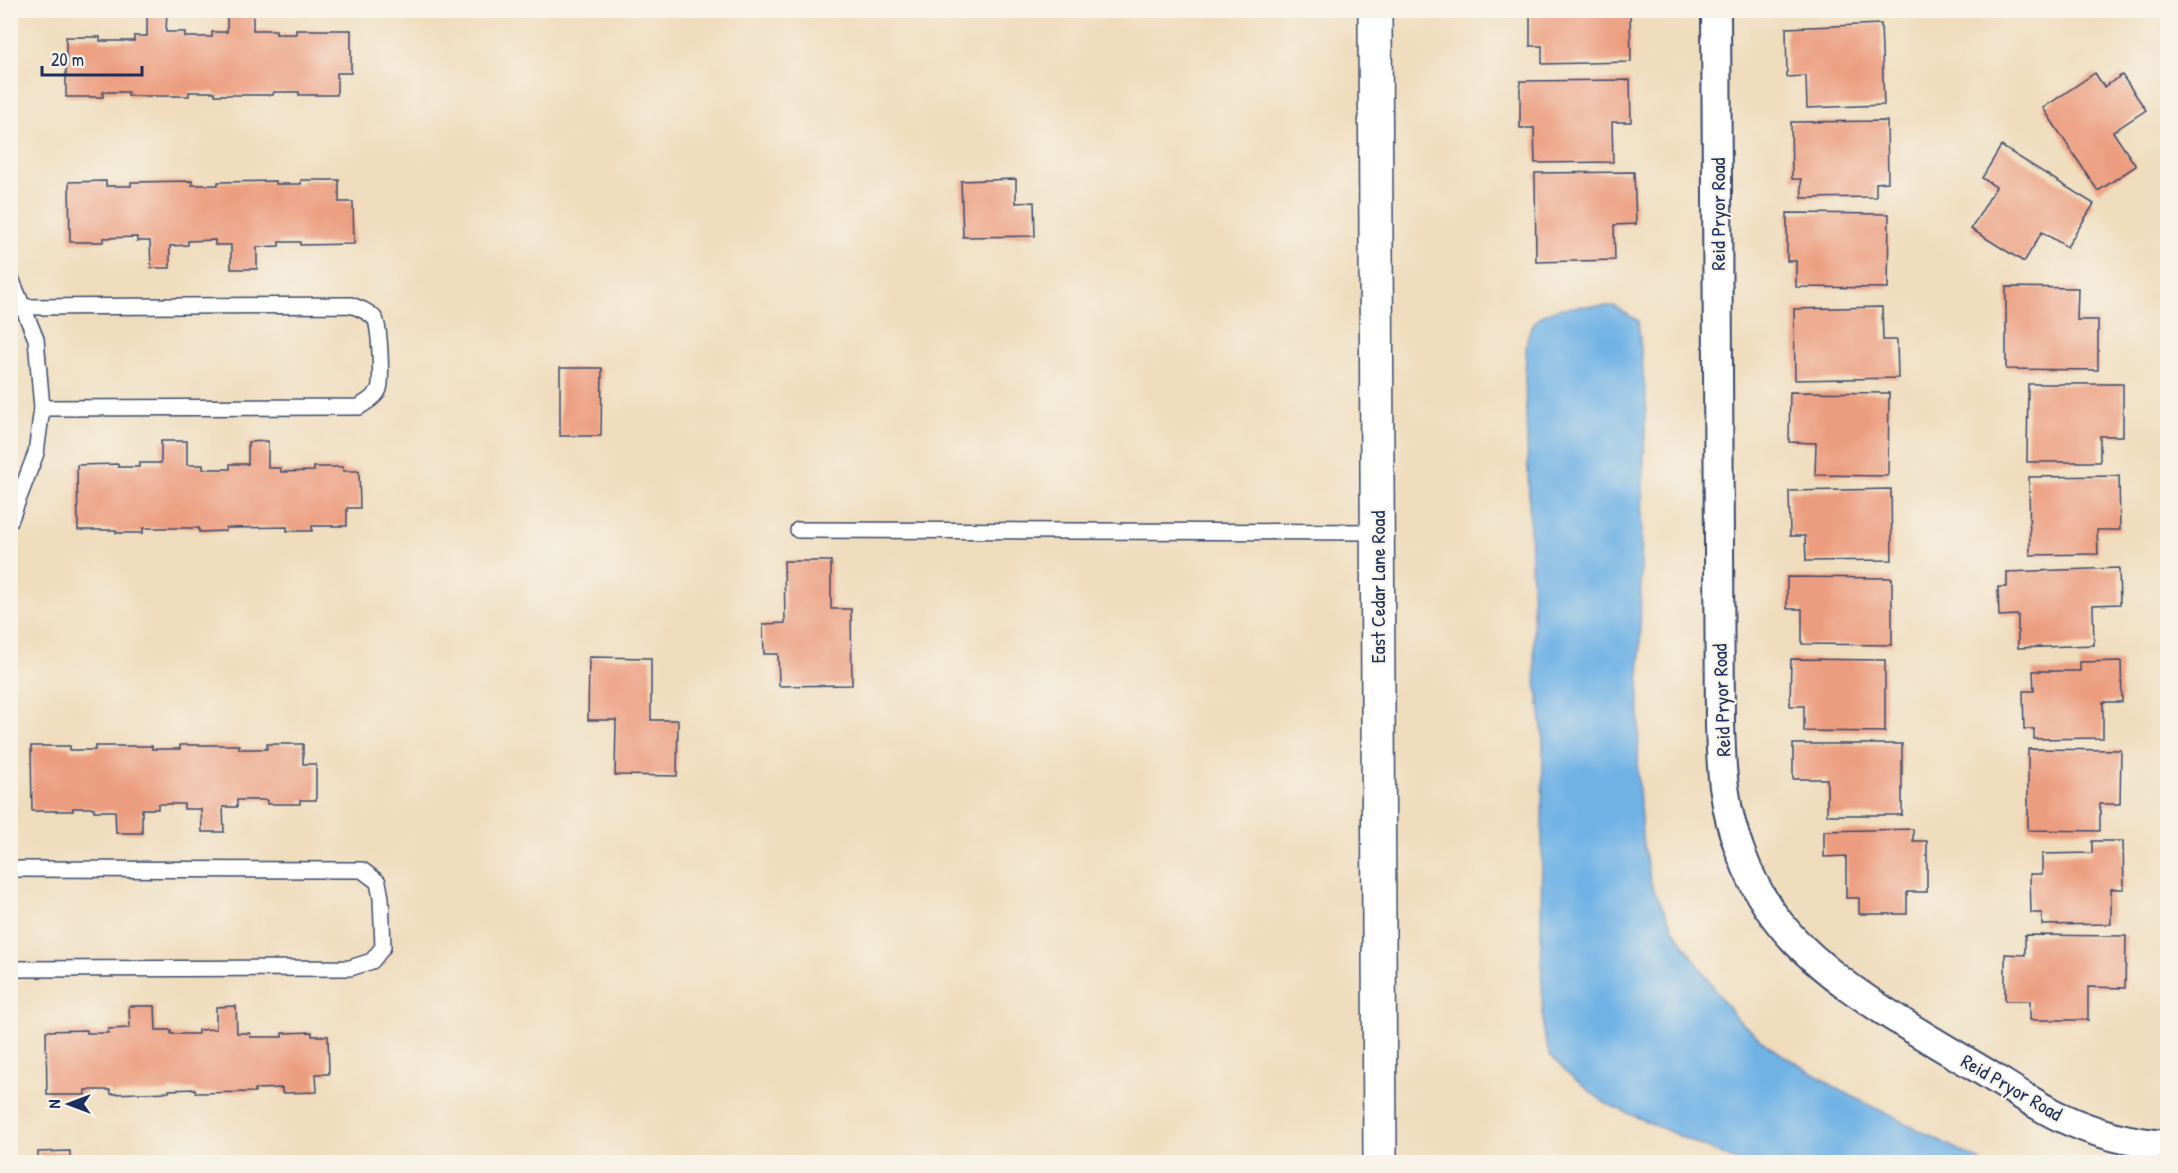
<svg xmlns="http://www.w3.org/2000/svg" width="2178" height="1173" viewBox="0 0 2178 1173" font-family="'Patrick Hand',sans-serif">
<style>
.water{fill:#71b2e5;stroke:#4670a2;stroke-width:1.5}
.building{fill:#ec9d7f}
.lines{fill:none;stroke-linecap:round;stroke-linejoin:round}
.lane-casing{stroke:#3b496c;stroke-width:18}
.street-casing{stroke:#3b496c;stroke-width:32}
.secondary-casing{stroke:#3b496c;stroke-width:36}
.lane{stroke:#fff;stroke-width:15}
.street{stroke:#fff;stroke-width:28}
.secondary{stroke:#fff;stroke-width:33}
.labels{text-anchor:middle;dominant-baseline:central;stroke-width:4.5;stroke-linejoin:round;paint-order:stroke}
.street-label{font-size:20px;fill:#1b2f5e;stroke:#f7f3e8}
</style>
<rect width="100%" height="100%" fill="#f7f3e8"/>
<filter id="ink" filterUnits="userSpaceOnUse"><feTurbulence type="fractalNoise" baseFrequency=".0167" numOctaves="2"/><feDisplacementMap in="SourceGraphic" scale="12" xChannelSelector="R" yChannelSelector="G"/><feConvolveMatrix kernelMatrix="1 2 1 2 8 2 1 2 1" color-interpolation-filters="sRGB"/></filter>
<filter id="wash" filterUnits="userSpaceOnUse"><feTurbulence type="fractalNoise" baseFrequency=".008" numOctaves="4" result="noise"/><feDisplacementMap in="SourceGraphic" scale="24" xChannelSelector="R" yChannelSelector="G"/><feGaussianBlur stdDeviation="1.35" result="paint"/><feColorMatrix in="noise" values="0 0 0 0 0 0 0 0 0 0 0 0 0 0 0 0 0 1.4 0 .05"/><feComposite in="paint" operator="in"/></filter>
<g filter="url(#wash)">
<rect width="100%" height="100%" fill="#efdcbc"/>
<path class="water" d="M1614,306L1638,321L1646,399L1642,517L1638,773L1642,837L1651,884L1674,930L1733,1015L1768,1046L1838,1089L1982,1162H1738L1605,1103L1567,1073L1549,1054L1543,1030L1541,938L1543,736L1535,673L1525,382C1526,368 1525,354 1527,340C1534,300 1583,307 1614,306Z"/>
<g id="blocks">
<g class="building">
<path d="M147,10H167L166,32H185V37H212V32H227V10H253V30H276V34H296V30H351V73H337V95H299V92H274L273,95H215V92H189V96H128V92H103V97H66V37H100V41H134V36H147Z"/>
<path d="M1542,10H1630L1631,62L1542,64V46H1530V13H1542Z"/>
<path d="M1881,24L1884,105L1807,108L1806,76L1787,77L1786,28Z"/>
<path d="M2095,73L2104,87L2122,75L2146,110L2113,132L2136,166L2098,191L2043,108Z"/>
<path d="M1630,80L1631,122H1612L1613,162L1535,163L1534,128H1520V81Z"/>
<path d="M1887,121L1888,182L1876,183V197L1802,198L1801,179H1792L1791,122Z"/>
<path d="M2001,146L2094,204L2067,247L2042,232L2024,262L1971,229L1996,187L1982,178Z"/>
<path d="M1634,172L1636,224L1614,225L1615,260L1536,262L1535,173Z"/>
<path d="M1016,179V203L1034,202L1035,236L963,237L961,181Z"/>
<path d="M301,180H339V202H353L354,244L300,245V242H279V246L257,247V269H231V245H215V240L188,241V245L170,246V268H151L150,241H137V237L103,238V242H70L69,182L106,181V186H131V182L192,181V185H218V182L276,181V184H301Z"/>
<path d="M1787,213L1889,214L1888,288L1796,287V261H1787Z"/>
<path d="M2006,287L2078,288L2077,320H2098V370L2006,369Z"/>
<path d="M1882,307L1883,340H1897L1898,378L1795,380L1794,309Z"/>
<path d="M560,368H602L601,436H560Z"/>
<path d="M2028,384H2123V436H2100V462H2027Z"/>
<path d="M1790,392L1889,393L1888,476L1815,475L1816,443L1789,442Z"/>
<path d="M161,441H187V465H203V469H230V464H248V442L268,441V468H281V472L314,471V467H343V471H359L360,508H347V526H312V531H287V527L226,528V531L199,532V528H143V533H116V530H78L77,465L118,464V467H139V463H161Z"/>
<path d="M2119,476L2120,530H2097L2098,554L2030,555L2029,477Z"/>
<path d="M1891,489L1892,560L1806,561L1805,536H1790L1789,491Z"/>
<path d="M784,561H831V609H851L852,685L779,686L778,654H764L763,624L785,623Z"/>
<path d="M2119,568L2120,604L2093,605L2094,645L2018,648V615L1999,616L1998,587H2007V572Z"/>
<path d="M1787,577L1892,578V645L1802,644V609H1787Z"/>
<path d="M589,657L651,658V720H678L677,776L615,775L616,720H588Z"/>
<path d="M1791,659L1885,660V732L1804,731V706H1790Z"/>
<path d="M2121,661L2122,702H2103V738L2034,739V729H2024L2023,691H2034L2033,671H2080V662Z"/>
<path d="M267,744H303V764H316V800H300V804H267V800H237V807H223L224,832H202L201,809H184V804H158V809H142V833H116L115,811H94V808H73V811H32L31,746H70V750H95V746H152V749H180V745H239V749H267Z"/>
<path d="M1793,744H1902V815H1827V779H1793Z"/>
<path d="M2028,749L2121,750L2120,804H2100V831L2028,830Z"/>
<path d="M1913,829V841H1927V892H1907V914H1859V898H1846V856L1824,857V831Z"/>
<path d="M2092,841H2123L2124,889H2111V924L2042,925V913H2031L2030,874H2042V854L2092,853Z"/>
<path d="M2025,935L2126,936L2125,988L2088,987V1020H2030V1001H2005V954L2025,955Z"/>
<path d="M129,1006H155L156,1030H171V1034H198V1030L216,1029V1007L236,1006L237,1033H250V1037H282V1033L312,1032V1036H328L329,1074H316L317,1092L282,1093V1088L255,1089V1092L196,1093L195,1089L169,1090V1092L111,1094L110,1090H85V1095H47L46,1031L87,1030V1033H108V1029L130,1028Z"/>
<path d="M70,1151V1162H38V1152Z"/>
</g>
</g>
</g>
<g filter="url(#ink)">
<use href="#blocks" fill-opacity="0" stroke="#3b496c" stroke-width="1.5"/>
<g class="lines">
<defs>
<g id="lane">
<path d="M10,276L36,339L42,408L36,453L10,521"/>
<path d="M23,307L351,305C359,308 370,312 375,319C380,325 382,381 379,389C376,397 365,403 359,407L42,408"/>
<path d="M798,530L1377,532"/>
<path d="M10,869L362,870L378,882L381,898L383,947L372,961L350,968L10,969"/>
</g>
<path id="street" d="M1716,10L1720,725C1721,747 1721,771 1725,793C1730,830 1747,876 1768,907C1810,973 1909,1027 1976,1067C2003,1083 2030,1102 2058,1116C2092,1132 2131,1143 2168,1145"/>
<path id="secondary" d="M1375,10L1380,1162"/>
</defs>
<use href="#lane" class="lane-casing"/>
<use href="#street" class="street-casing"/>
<use href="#secondary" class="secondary-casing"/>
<use href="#lane" class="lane"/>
<use href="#street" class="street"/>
<use href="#secondary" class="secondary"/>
</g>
</g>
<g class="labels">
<g class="street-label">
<text transform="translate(1717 214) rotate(-90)">Reid Pryor Road</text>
<text transform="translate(1377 587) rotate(-90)">East Cedar Lane Road</text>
<text transform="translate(1721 700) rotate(-92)">Reid Pryor Road</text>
<text transform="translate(2012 1087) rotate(30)">Reid Pryor Road</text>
</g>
</g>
<rect width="2178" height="1173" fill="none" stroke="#f7f3e8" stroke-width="36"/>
<g transform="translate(69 1104) rotate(270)" stroke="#f7f3e8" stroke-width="4.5" paint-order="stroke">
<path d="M0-4.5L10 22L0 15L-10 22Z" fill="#1b2f5e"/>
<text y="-9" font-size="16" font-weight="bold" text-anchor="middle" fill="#1b2f5e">N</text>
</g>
<path d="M42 66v9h100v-9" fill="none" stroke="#1b2f5e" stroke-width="3"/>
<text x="51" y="66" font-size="18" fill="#1b2f5e" stroke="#f7f3e8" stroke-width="4.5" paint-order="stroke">20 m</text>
</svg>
